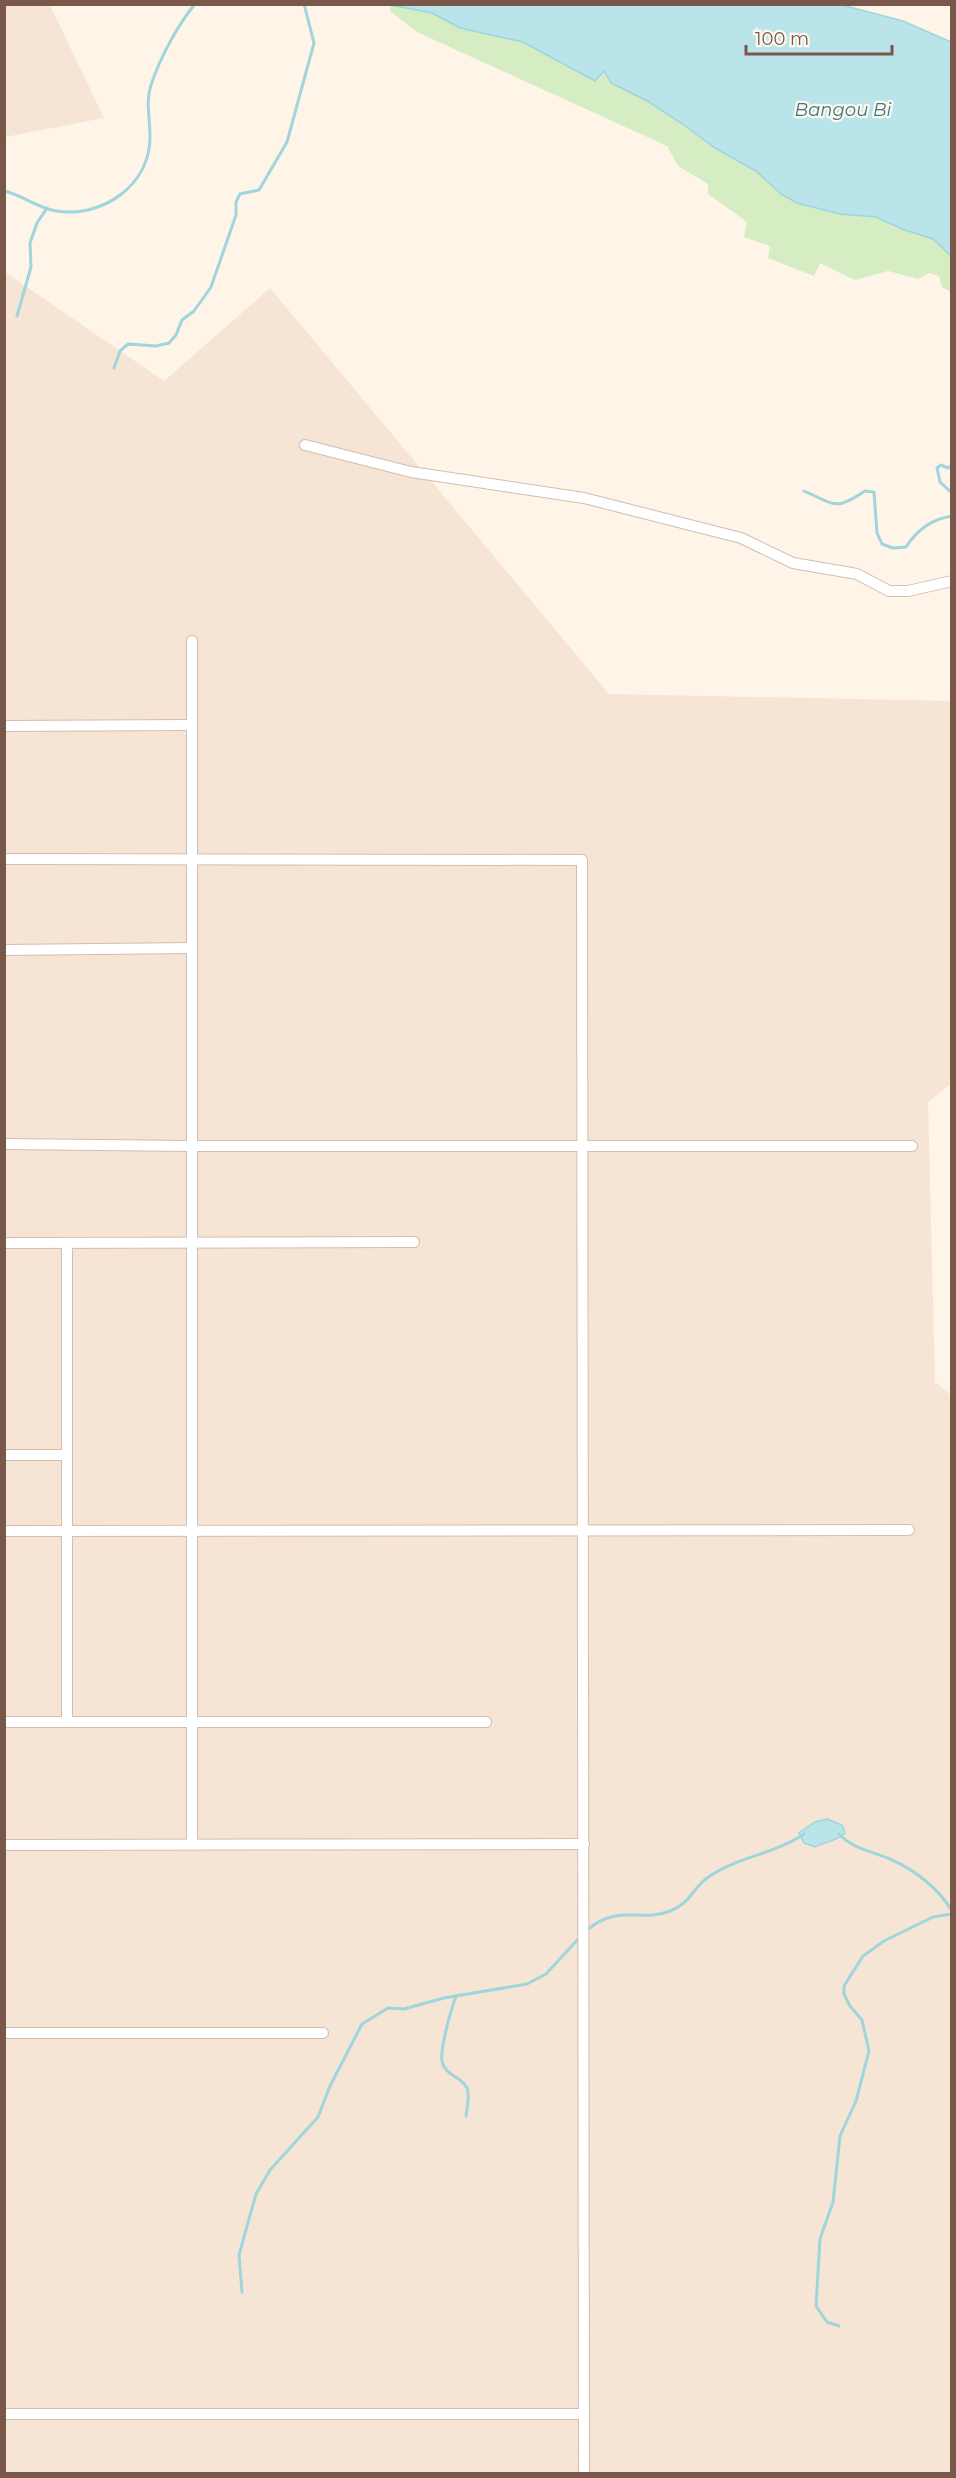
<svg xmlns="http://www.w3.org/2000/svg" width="956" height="2478" viewBox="0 0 956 2478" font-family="Montserrat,sans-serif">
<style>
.residential{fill:#f6e5d5}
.green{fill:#d6edc4}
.water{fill:#b9e4e9;stroke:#9fd5dc;stroke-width:1.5}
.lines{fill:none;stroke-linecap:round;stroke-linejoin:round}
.stream{stroke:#9fd5dc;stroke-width:3}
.street-casing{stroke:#d3bdae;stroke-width:12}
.street{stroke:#fff;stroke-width:10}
.labels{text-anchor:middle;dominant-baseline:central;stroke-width:4.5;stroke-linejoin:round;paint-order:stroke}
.water-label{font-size:18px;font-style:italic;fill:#3b787f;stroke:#fff8ef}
</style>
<rect width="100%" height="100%" fill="#fef4e7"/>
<g class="residential">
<path d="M5,4L50,5L104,118L5,137Z"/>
<path d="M5,272L164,381L270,288L609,694L952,701L951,1084L928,1102L935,1382L952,1396L951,2473H5Z"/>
</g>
<path class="green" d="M391,5L432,13L460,28L523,42L594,81L604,70L611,83L649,102L684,125L715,148L756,171L781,194L797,203L840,214L876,217L902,229L933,239L951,256V292L942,287L939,276L929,273L918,279L888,271L855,280L820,263L814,276L768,258L770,246L744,237L747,222L708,194V184L678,166L667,146L417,32L390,11Z"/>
<g class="water">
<path d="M391,5H842L903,21L951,42V256L933,239L902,229L876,217L840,214L797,203L781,194L756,171L715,148L684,125L649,102L611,83L604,71L595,81L523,42L460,28L432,13Z"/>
<path d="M827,1819L842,1825L845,1833C837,1841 825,1842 815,1847L804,1843L799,1833L815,1822Z"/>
</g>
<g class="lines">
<g class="stream">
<path d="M4,191C22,195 38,208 56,211C97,218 142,191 149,149C153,127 144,106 151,85C160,58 177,26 195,4"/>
<path d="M17,316L31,267L30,243L37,223L47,208"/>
<path d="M114,368L120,351L128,344L156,346L169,343L176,335L182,320L194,311L211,287L236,215V202L240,194L259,190L287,142L314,43L304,4"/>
<path d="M952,465L948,468L941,465L937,468L940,482L952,493"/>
<path d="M804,491C836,505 835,511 865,491L874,492L877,533L882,544L893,548L906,547C917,530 931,519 952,516"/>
<path d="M839,1834C854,1850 873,1851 892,1860C915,1870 939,1889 952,1911"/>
<path d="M587,1930C620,1903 640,1923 670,1911C691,1903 692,1889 707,1878C736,1857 775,1854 804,1834"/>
<path d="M456,1996C451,2010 440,2048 442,2061C445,2076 461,2076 467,2088C470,2095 467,2108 466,2116"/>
<path d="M242,2292L239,2255L256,2194L270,2170L318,2117L330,2086L362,2024L388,2008L404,2009L444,1998L527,1984L546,1974L580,1937"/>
<path d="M839,2326L827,2322L816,2306L820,2239L833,2202L840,2136L856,2101L869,2051L862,2020L850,2006L844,1994V1986L863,1956L884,1941L933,1917L952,1914"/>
</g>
<defs>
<g id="street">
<path d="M305,445L411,472L584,498L741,538L793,563L857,574L889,591H908L952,581"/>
<path d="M192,641V1844"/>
<path d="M4,726L192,725"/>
<path d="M4,859L582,860L584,2474"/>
<path d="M4,950L192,948"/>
<path d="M4,1144L192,1146H912"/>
<path d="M4,1243L414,1242"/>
<path d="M67,1243V1722"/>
<path d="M4,1455H67"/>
<path d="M4,1531L909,1530"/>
<path d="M4,1722H486"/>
<path d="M4,1845L584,1844"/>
<path d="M4,2033H323"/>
<path d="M4,2414H584"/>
</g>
</defs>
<use href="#street" class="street-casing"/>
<use href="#street" class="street"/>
</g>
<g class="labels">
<g class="water-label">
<text x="843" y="110">Bangou Bi</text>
</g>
</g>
<rect width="956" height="2478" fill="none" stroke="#7a5849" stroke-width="12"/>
<path d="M746 45v9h146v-9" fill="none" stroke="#7a5849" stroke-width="3"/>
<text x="755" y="45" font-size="18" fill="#7a5849" stroke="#fff8ef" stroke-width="4.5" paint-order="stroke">100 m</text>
</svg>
